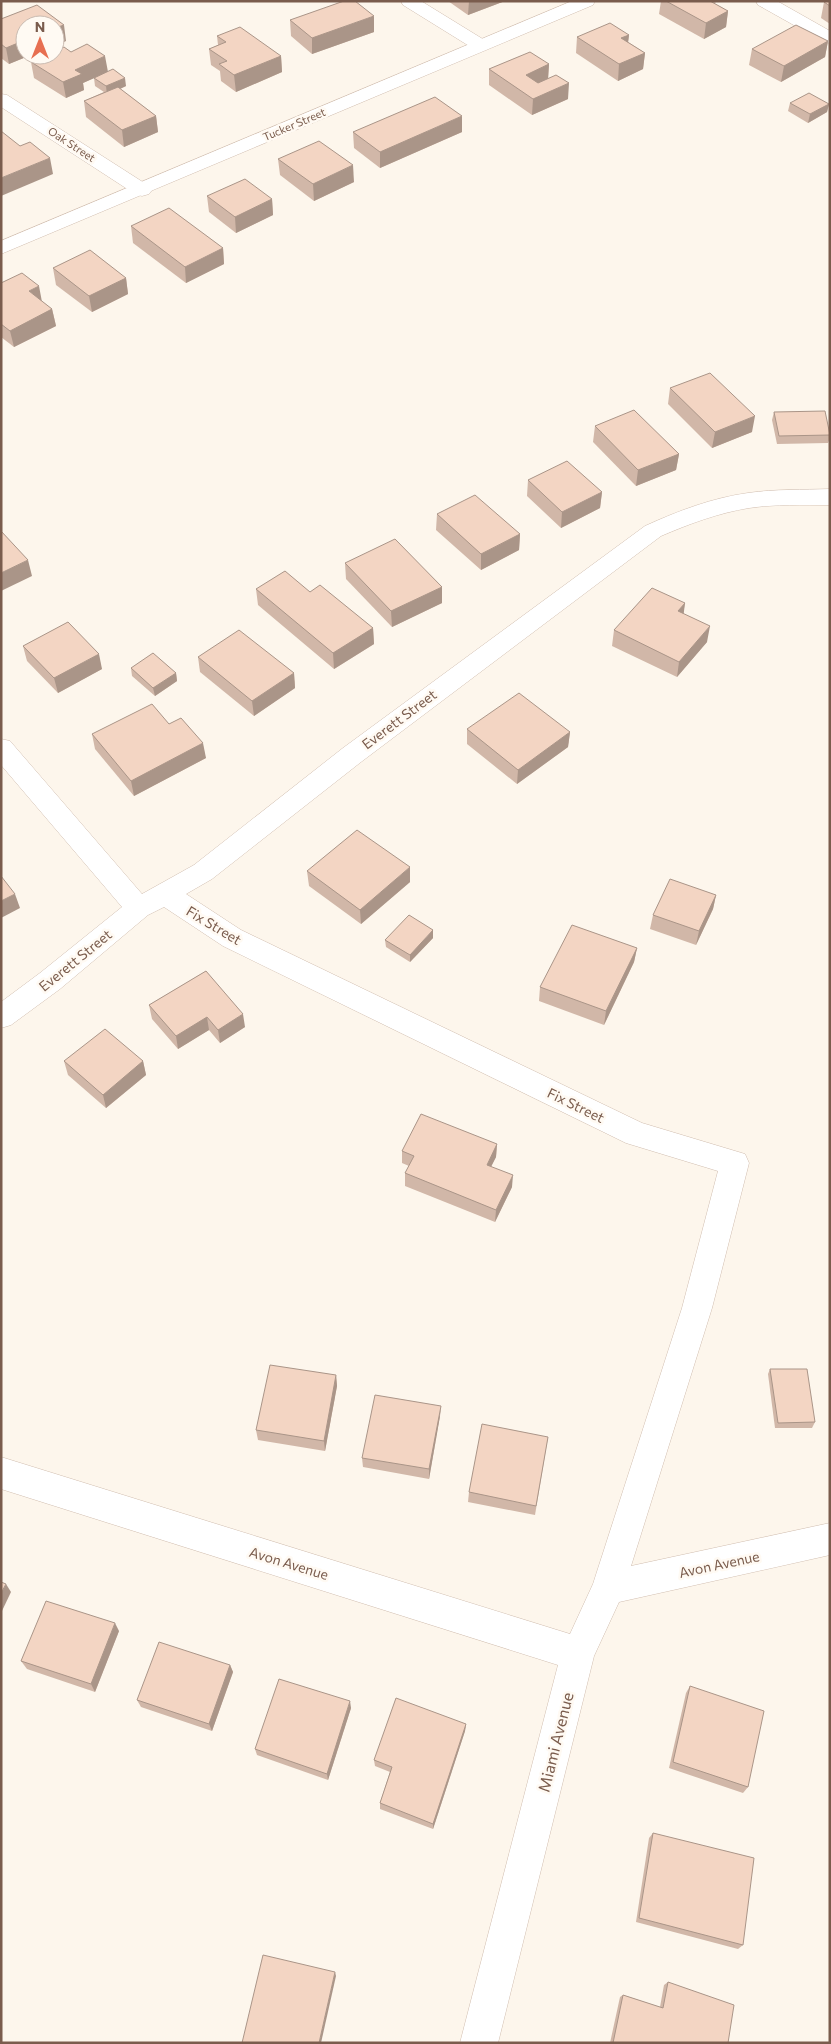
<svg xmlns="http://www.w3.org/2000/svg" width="831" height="2044" viewBox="0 0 831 2044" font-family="Commissioner,sans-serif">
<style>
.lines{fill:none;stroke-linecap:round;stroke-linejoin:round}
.minor-casing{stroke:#d1beb0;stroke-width:1}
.tertiary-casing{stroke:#d1beb0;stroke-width:1}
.minor{fill:#fff;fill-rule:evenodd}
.tertiary{fill:#fff;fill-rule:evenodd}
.wall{fill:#d1b7a8}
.shaded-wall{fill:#aa9588}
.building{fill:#f3d5c3;stroke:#aa9588}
.labels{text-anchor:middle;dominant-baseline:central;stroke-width:5;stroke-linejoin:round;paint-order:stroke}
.far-street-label{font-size:11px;fill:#7a5c4d;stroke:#fffaf3}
.street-label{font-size:14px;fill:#7a5c4d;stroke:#fffaf3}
.near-street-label{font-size:16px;fill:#7a5c4d;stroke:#fffaf3}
</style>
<rect width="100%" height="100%" fill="#fdf6ec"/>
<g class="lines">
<defs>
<g id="minor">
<path d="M401,1H421L486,41L489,45L486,49L480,50L474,49L403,5Z"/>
<path d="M756,1H777L830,31V43L824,42L758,5Z"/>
<path d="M1,94L7,95L149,186L152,190L149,194L142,196L135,194L1,107Z"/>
<path d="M830,489V505C803,505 776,504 749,508C718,513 689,524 661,536L361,762L212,879L186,894L241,930L642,1123L745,1154L749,1163L712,1308L631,1566L830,1523V1555L619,1602L594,1656L498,2043H460L558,1665L1,1489V1457L570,1634L593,1584L682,1308L718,1171L626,1143L223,946L164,907L148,915L60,989L11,1025L1,1028V1002L40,973L122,907L1,765V739L10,741L142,894L194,865L343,748L645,526C678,511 712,498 748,493C775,489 803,490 830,489Z"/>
</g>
<path id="tertiary" d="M572,1H595L593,5L1,254V241Z"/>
</defs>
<use href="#minor" class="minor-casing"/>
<use href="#tertiary" class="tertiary-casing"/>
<use href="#minor" class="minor"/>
<use href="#tertiary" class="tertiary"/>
</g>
<g class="wall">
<path d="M448,1H505L468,15Z"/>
<path d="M661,1H716L715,4L728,11L726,27L704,39L659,14Z"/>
<path d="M830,1V24L821,18L824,2Z"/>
<path d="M1,19L66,41L25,55H31L9,64L1,58Z"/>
<path d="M290,20L374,32L312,54L291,36Z"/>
<path d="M629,35L628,42L645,53L643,69L618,81L576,53L577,37Z"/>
<path d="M217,36L281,56L282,72L236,92L221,81L220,71L211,65L209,49L218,45Z"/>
<path d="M828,41L825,57L781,82L749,65L752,49Z"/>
<path d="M31,62L108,72L126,86L120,89L156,116L158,132L124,147L86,117L84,101L104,92L95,86L94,78L83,83L84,90L66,98L34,78Z"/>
<path d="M549,64L548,78L568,99L532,115L489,85V69Z"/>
<path d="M790,103L829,104L827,112L808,123L788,111Z"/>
<path d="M353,132H462L380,168L354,148Z"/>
<path d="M278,159L354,182L314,201L280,175Z"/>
<path d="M207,196L272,199L273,215L236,233L209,212Z"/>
<path d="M131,226L223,248L224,264L186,283L133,243Z"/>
<path d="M53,268L126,278L128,294L92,312L56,285Z"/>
<path d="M1,283L42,302L52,309L56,326L14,347L1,337Z"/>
<path d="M670,388L752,432L712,448L668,404Z"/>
<path d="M774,412L830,432V438L828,443L777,444L772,420Z"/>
<path d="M595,426L679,454L676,470L636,486L593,442Z"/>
<path d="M528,480L602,492L600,508L561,528L527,496Z"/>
<path d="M437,514L520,534L519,550L481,570L436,530Z"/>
<path d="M345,563L442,587V603L392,627L346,579Z"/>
<path d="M256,589L310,592L373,628L374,644L334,669L258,605Z"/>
<path d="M685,603L683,614L707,642L677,677L612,646L614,630Z"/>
<path d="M23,646L102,669L58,693L27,661Z"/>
<path d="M198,657L294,673L295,688L254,716L200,672Z"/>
<path d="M131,668L176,673L177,681L155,696L132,676Z"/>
<path d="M169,724L206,758L134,796L95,749L92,734Z"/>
<path d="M467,729L570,732L568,747L517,784L467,744Z"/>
<path d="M307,871L410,882L361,924L309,886Z"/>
<path d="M716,895L713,909L696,945L650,929L653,915Z"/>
<path d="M433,938L410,962L386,947L385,940Z"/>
<path d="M637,948L634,962L604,1025L539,1001L540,987Z"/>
<path d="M206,971L245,1027L220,1043L209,1030L178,1049L152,1019L149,1005Z"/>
<path d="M64,1061H143L146,1075L106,1108L68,1075Z"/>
<path d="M497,1144L496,1157L491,1166L512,1187L495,1222L405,1186V1173L409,1166L402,1163V1151Z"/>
<path d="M770,1369L815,1422L812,1428H775L768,1374Z"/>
<path d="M336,1375L337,1386L325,1451L258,1440L256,1430Z"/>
<path d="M440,1416L429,1479L363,1467L362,1458Z"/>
<path d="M548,1437L535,1515L468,1502L469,1492Z"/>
<path d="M119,1631L95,1692L27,1669L21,1661Z"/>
<path d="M230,1665L233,1672L212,1731L141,1707L137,1700Z"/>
<path d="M690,1686L748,1787L743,1793L669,1768L686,1693Z"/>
<path d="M351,1708L328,1780L257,1755L255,1749Z"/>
<path d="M466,1724L465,1731L433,1829L380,1809V1803L390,1772L375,1766L374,1760Z"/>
<path d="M653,1833L743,1945L738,1949L636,1922L649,1838Z"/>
<path d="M668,1982L728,2043H610L620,1997L623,1995L660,2007L664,1985Z"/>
</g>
<g class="shaded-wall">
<path d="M469,1H505L468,15Z"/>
<path d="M728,11L726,27L704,39L706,23Z"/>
<path d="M374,16V32L312,54V38Z"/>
<path d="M64,25L66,41L55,45V28Z"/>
<path d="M629,35L627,51L621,38Z"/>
<path d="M25,40V55H31L9,64L6,48Z"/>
<path d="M828,41L825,57L781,82L784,66Z"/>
<path d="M645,53L643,69L618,81L619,64Z"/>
<path d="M105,56L108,72L83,83L84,90L66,98L63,82L75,70Z"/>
<path d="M281,56L282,72L236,92L234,75Z"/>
<path d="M549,64L548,80L525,91L526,75Z"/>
<path d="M125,78L126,86L107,95L106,86Z"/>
<path d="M569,83L568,99L532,115L533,99Z"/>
<path d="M829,104L827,112L808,123L810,114Z"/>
<path d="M156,116L158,132L124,147L122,130Z"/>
<path d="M462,116V132L380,168V152Z"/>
<path d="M50,158L53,174L1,196V178Z"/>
<path d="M353,165L354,182L314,201L313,184Z"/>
<path d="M272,199L273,215L236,233L235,217Z"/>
<path d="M223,248L224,264L186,283L185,267Z"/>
<path d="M126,278L128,294L92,312L89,296Z"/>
<path d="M39,286L42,302L29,291Z"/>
<path d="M52,309L56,326L14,347L10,331Z"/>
<path d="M755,416L752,432L712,448L715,432Z"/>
<path d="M679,454L676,470L636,486L638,470Z"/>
<path d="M602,492L600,508L561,528L562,512Z"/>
<path d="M520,534L519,550L481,570V554Z"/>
<path d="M28,560L32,576L1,591V573Z"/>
<path d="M442,587V603L392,627L391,611Z"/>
<path d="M685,603L683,619L678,611Z"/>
<path d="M710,626L707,642L677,677L679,662Z"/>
<path d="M373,628L374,644L334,669L333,653Z"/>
<path d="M99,654L102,669L58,693L54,678Z"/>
<path d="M176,673L177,681L155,696L153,688Z"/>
<path d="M294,673L295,688L254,716L252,701Z"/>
<path d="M570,732L568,747L517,784L518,770Z"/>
<path d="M203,743L206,758L134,796L131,781Z"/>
<path d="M410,867V882L361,924L360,910Z"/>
<path d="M15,894L20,908L1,918V901Z"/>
<path d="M716,895L713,909L696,945L699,931Z"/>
<path d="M433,930V938L410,962V955Z"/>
<path d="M637,948L634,962L604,1025L606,1011Z"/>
<path d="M243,1014L245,1027L220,1043L218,1030Z"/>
<path d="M207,1017L209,1030L178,1049L176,1036Z"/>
<path d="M143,1061L146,1075L106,1108L103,1095Z"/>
<path d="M497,1144L496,1157L486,1177L487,1165Z"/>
<path d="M513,1175L512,1187L495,1222L496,1210Z"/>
<path d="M336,1375L337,1386L325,1451L324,1441Z"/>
<path d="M441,1406L440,1416L429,1479V1469Z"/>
<path d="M6,1584L11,1592L1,1613V1593Z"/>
<path d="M115,1623L119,1631L95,1692L91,1684Z"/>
<path d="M230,1665L233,1672L212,1731L209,1724Z"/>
<path d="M350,1701L351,1708L328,1780L327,1774Z"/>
<path d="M466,1724L465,1731L433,1829V1824Z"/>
<path d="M335,1972L336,1976L321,2043H319Z"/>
</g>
<g class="building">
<path d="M344,1H355L374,16L312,38L290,20Z"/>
<path d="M666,1H710L728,11L706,23Z"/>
<path d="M826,1H830V6L824,2Z"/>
<path d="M37,5L64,25L55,28V25H25V40L6,48L1,44V19Z"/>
<path d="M610,23L629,35L621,38L645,53L619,64L577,37Z"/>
<path d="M796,25L828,41L784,66L752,49Z"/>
<path d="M240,27L281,56L234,75L219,64L227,61L209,49L226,42L217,36Z"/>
<path d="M87,44L105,56L75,70L82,74L63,82L31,62L46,55H55V51L64,47L71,52Z"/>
<path d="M530,52L549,64L526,75L538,83L556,75L569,83L533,99L489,69Z"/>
<path d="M113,69L125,78L106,86L94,78Z"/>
<path d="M118,87L156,116L122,130L84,101Z"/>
<path d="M809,93L829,104L810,114L790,103Z"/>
<path d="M435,97L462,116L380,152L353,132Z"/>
<path d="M1,131L20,146L30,142L50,158L1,178Z"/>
<path d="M319,141L353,165L313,184L278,159Z"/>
<path d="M245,179L272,199L235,217L207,196Z"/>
<path d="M169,208L223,248L185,267L131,226Z"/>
<path d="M90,250L126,278L89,296L53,268Z"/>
<path d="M22,273L39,286L29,291L52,309L10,331L1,324V283Z"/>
<path d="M710,373L755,416L715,432L670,388Z"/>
<path d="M634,410L679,454L638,470L595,426Z"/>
<path d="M825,411L830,435L779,436L774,412Z"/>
<path d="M567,461L602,492L562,512L528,480Z"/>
<path d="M475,495L520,534L481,554L437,514Z"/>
<path d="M1,531L28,560L1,573Z"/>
<path d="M395,539L442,587L391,611L345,563Z"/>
<path d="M285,571L310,592L320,585L373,628L333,653L256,589Z"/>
<path d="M652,588L685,603L678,611L710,626L679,662L614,630Z"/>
<path d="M68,622L99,654L54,678L23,646Z"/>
<path d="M239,630L294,673L252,701L198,657Z"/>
<path d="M153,653L176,673L153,688L131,668Z"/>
<path d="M519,693L570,732L518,770L467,729Z"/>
<path d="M152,704L169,724L181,718L203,743L131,781L92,734Z"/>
<path d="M357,830L410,867L360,910L307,871Z"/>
<path d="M1,876L15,894L1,901Z"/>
<path d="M670,879L716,895L699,931L653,915Z"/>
<path d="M409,915L433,930L410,955L385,940Z"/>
<path d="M572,925L637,948L606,1011L540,987Z"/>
<path d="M206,971L243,1014L218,1030L207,1017L176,1036L149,1005Z"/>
<path d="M105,1029L143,1061L103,1095L64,1061Z"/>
<path d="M421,1114L497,1144L487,1165L513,1175L496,1210L405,1173L414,1156L402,1151Z"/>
<path d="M270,1365L336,1375L324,1441L256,1430Z"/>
<path d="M770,1369H807L815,1422L778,1423Z"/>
<path d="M375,1395L441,1406L429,1469L362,1458Z"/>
<path d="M482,1424L548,1437L536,1506L469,1492Z"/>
<path d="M1,1582L6,1584L1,1593Z"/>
<path d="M46,1601L115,1623L91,1684L21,1661Z"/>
<path d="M159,1642L230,1665L209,1724L137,1700Z"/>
<path d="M279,1679L350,1701L327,1774L255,1749Z"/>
<path d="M690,1686L764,1711L748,1787L673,1762Z"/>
<path d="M396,1698L466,1724L433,1824L380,1803L392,1767L374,1760Z"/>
<path d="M653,1833L754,1858L743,1945L639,1918Z"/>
<path d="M263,1955L335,1972L319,2043H242Z"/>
<path d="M668,1982L734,2005L728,2043H613L623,1995L663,2008Z"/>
</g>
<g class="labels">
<g class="far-street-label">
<text transform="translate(294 124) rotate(-23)">Tucker Street</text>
<text transform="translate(72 144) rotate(33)">Oak Street</text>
</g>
<g class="street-label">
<text transform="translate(399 719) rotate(-37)">Everett Street</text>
<text transform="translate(214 925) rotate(31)">Fix Street</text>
<text transform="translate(75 960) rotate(-39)">Everett Street</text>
<text transform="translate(576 1105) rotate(26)">Fix Street</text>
<text transform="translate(289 1563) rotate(17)">Avon Avenue</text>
<text transform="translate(719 1564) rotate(-12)">Avon Avenue</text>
</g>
<g class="near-street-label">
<text transform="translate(555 1742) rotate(-76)">Miami Avenue</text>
</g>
</g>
<rect width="831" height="2044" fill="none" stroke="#7a5c4d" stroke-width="5"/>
<g transform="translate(40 40)"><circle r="24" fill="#fffaf3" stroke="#cabbb1"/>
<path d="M0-4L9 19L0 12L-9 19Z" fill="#e76f51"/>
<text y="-8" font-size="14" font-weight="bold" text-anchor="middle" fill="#7a5c4d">N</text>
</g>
</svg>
